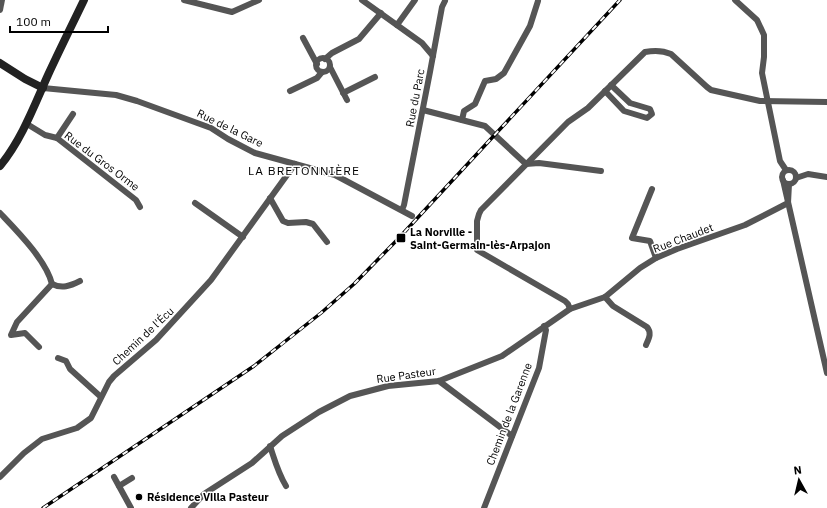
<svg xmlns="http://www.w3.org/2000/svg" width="827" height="508" viewBox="0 0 827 508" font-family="'IBM Plex Sans',sans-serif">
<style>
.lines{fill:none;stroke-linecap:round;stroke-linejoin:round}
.street{stroke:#555;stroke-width:6}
.secondary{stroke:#222;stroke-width:8}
.rail-casing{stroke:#000;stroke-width:3.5}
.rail{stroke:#fff;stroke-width:2;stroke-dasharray:6;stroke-linecap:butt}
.poi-dot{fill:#000;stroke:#fff;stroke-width:1.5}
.labels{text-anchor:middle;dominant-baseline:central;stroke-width:3;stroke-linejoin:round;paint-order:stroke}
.street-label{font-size:11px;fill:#000;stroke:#fff}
.poi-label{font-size:11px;font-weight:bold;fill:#000;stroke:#fff;text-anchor:start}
.neighbourhood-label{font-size:12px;letter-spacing:1px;fill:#000;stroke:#fff}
</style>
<rect width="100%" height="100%" fill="#fff"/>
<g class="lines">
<g class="street">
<path d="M184,0L232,12L259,0"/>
<path d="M362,0L422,43L433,56"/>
<path d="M735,0L757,20L764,35V57L762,73L780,161L786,170"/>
<path d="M0,10L2,0"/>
<path d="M397,25L415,0"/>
<path d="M303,38L317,64"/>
<circle cx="323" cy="65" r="7"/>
<path d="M325,59L332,53L359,39L381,13"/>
<path d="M330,67L347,100"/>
<path d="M43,88L116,95L137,101L211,128L228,139L255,153L335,175L412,216"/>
<path d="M290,91L317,78L322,72"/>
<path d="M605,91L624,111L647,118L652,114L650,109L630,103L611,85"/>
<path d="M343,93L375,77"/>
<path d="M423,110L485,126L526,164"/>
<path d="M462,120L464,111L475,104L485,81L496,79L504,73L530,26L538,1"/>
<path d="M27,124L45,135L57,138L136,200L140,207"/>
<path d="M57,138L73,114"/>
<path d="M526,164L539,163L601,171"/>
<circle cx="789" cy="177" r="7"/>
<path d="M796,178L808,174L827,177"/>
<path d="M783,180L827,373"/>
<path d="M652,189L632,238L650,241L656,258"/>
<path d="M270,198L283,221L288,223L306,222L313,224L327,242"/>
<path d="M195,203L243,237"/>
<path d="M402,210L404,205L430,72L442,7L445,1"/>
<path d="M0,213C17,231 46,260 52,284"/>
<path d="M52,284C62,289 70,286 80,281"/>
<path d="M605,297L613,306L647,327C652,333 649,338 646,345"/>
<path d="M570,309L568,304L565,301L477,250V221L479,214L481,210L568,122L588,108L645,52C655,50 662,50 671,54L707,87L711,90L760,101L827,102"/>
<path d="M39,347L25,333L11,335L17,322L52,284"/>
<path d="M58,358L66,361L70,369L101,397"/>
<path d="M439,381L512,436"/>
<path d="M270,446C275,461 278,473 286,486"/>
<path d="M0,477L24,453L42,439L77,428L91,418L109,382L114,376L156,340L211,280L295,164"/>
<path d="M114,477L131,508"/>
<path d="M119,486L132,478"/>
<path d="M191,508L204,494L252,463L282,436L319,412L350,396L388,386L439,381L502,356L570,309L605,297L640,268L656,258L677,249L745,225L788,203L789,184"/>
<path d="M484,508L539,368L546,330L544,326"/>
</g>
<g class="secondary">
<path d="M0,63L25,79L43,88"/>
<path d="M0,166C22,139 34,106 48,75C60,49 72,25 84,0"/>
</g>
<defs>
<path id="rail" d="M43,508L254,366L321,313L354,284L397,240L620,0"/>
</defs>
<use href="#rail" class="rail-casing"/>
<use href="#rail" class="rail"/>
</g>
<g class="poi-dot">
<rect x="396" y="233" width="10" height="10" rx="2"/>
<circle cx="139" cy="497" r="4"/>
</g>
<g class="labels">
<g class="street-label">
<text transform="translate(415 98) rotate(-79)">Rue du Parc</text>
<text transform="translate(230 128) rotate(26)">Rue de la Gare</text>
<text transform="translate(102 161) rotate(37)">Rue du Gros Orme</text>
<text transform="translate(683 238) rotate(-21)">Rue Chaudet</text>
<text transform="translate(143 336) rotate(-43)">Chemin de l'Écu</text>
<text transform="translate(406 375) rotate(-8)">Rue Pasteur</text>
<text transform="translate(509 414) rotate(-69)">Chemin de la Garenne</text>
</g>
<g class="poi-label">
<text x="410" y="232">La Norville -<tspan x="410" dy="13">Saint-Germain-lès-Arpajon</tspan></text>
<text x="147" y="497">Résidence Villa Pasteur</text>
</g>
<g class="neighbourhood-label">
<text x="304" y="170">LA BRETONNIÈRE</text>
</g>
</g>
<g transform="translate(799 480) rotate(352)" stroke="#ffffff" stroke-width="3" paint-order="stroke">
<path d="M0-3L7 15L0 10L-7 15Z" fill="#000000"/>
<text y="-6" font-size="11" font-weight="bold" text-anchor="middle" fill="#000000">N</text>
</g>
<path d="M10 26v6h98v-6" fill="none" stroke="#000000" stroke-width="2"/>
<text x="16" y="26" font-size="12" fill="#000000" stroke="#ffffff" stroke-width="3" paint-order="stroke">100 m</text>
</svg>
